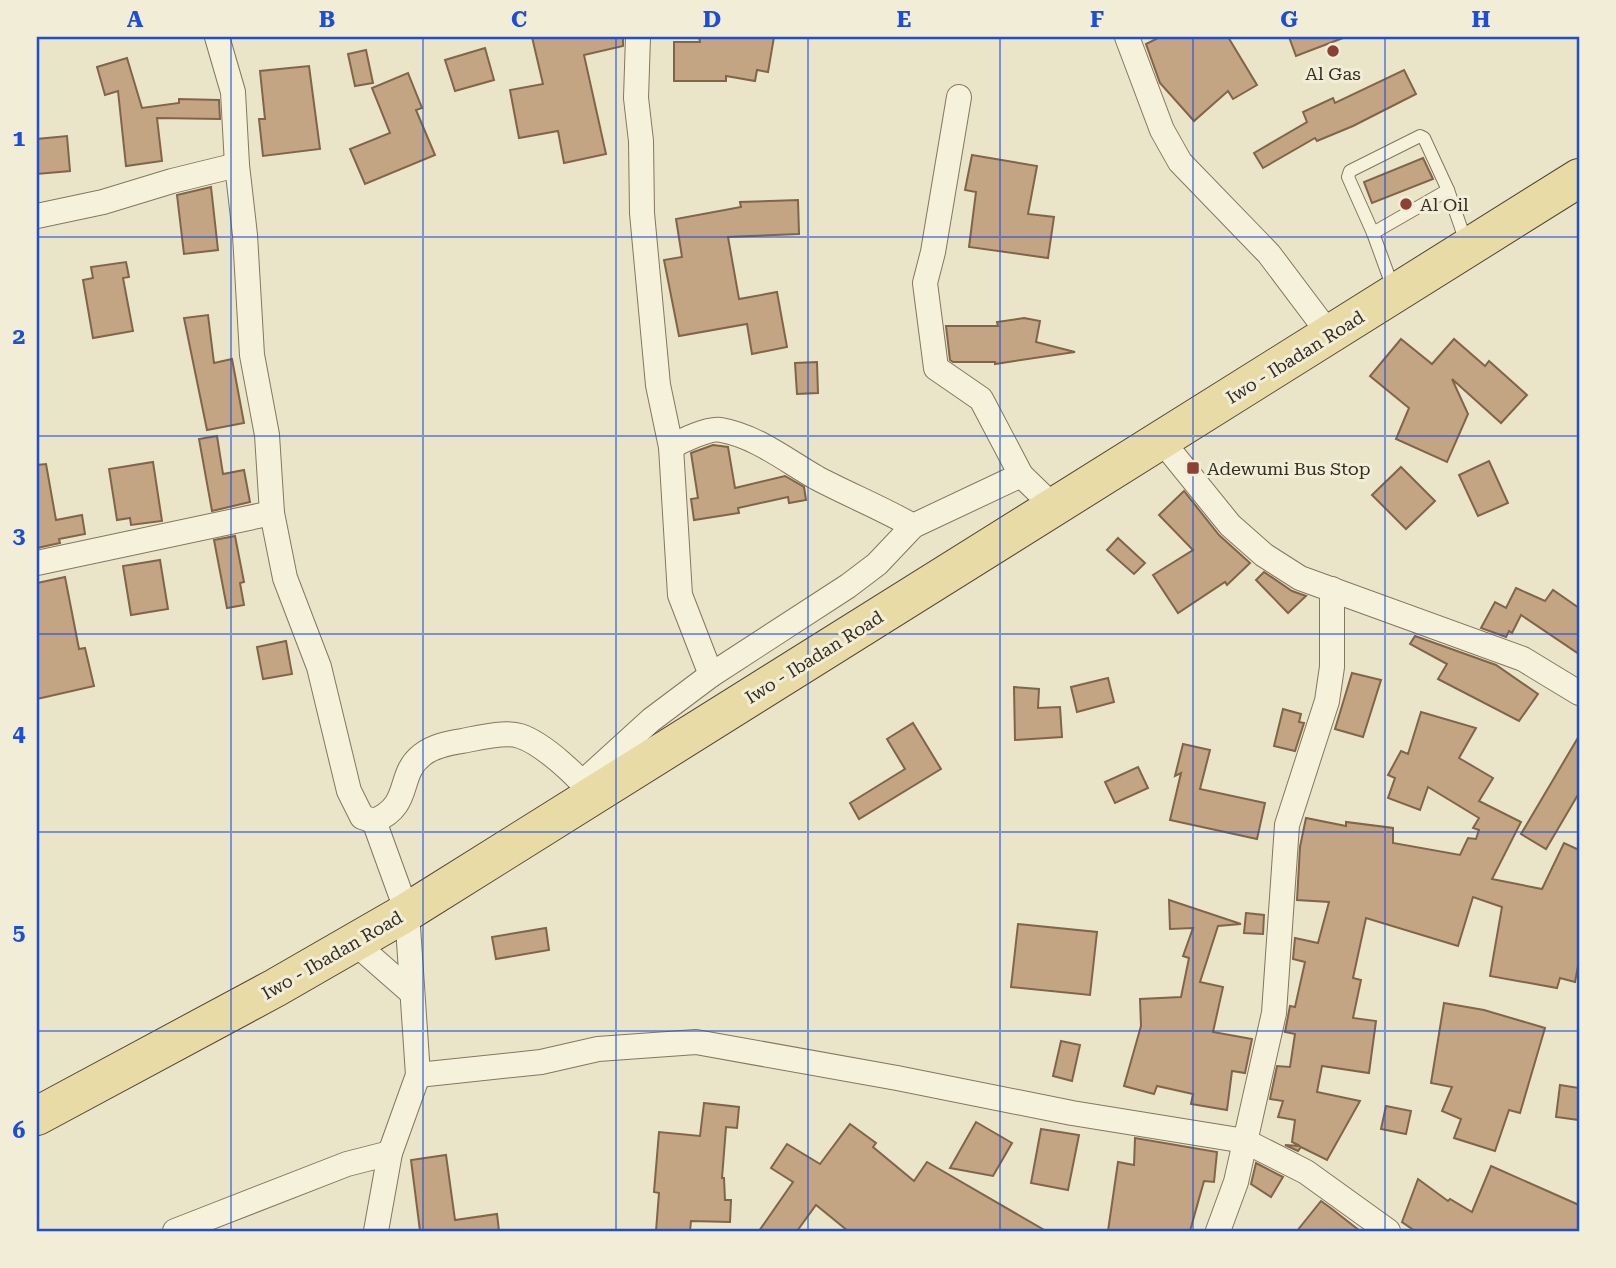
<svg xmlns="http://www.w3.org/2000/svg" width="1616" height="1268" viewBox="0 0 1616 1268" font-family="'Roboto Serif',serif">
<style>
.building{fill:#c3a583;stroke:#806548;stroke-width:2}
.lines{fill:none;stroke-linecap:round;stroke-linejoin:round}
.lane-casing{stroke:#84775f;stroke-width:14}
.street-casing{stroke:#84775f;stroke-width:26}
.primary-casing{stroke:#524533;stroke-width:40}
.lane{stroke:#f5f1db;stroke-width:12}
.street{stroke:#f5f1db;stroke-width:24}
.primary{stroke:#e8dba5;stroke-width:38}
.grid{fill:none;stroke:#1d4ed8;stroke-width:2;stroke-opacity:0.55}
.poi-dot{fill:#8c4036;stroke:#f2edd7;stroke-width:2.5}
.labels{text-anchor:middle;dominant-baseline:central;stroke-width:6;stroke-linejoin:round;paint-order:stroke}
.poi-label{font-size:18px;fill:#362e21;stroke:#f2edd7;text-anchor:start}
.street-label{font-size:18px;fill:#362e21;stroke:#f2edd7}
.neatline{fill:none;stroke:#1d4ed8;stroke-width:2.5}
.grid-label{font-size:23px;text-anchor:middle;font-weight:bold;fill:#1d4ed8}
</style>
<rect width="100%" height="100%" fill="#eae4c8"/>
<g class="building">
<path d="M532,37H623V46L584,55L606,154L564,163L558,131L519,138L510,90L543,84Z"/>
<path d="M699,37H774L768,72L757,70L755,81L726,76V81H674V42H700Z"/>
<path d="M1160,37H1228L1257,85L1233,99L1228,91L1194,121L1160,83L1146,44Z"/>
<path d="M1289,37H1343V38L1296,56Z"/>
<path d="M485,48L494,80L455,91L445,60Z"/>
<path d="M366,50L373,83L355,86L348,54Z"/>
<path d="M127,58L142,108L179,103V99L219,100L220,119L157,118L162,161L126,166L118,91L105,95L97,67Z"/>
<path d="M309,66L320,149L263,156L259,119H265L260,71Z"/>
<path d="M1404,70L1416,94L1353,126L1317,141L1315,138L1263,168L1254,153L1307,122L1303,112L1333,98L1335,103Z"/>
<path d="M408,73L422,108L416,110L435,155L365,184L350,149L390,133L372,88Z"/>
<path d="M67,136L70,171L37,174V139Z"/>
<path d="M972,155L1037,166L1028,214L1054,217L1048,258L969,247L976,192L965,190Z"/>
<path d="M1423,158L1433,179L1372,203L1364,182Z"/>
<path d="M211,187L218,250L184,254L177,195Z"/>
<path d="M798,200L799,234L728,237L739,299L777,292L787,347L752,354L747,324L679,336L664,260L682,257L676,219L741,207L740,202Z"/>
<path d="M126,262L129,277L123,278L133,331L93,338L83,280L93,278L91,267Z"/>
<path d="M208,315L214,363L232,359L244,423L207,430L184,318Z"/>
<path d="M1024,318L1040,321L1036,342L1075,352L995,364V362H953L950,360L946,326H998L997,322Z"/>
<path d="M1401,339L1432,364L1454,339L1485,366L1489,361L1527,395L1501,423L1452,379L1468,414L1447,462L1396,439L1409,408L1370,376Z"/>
<path d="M817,362L818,393L797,394L795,363Z"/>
<path d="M217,436L223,474L244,470L250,502L212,511L199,439Z"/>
<path d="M713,445L728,447L735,488L785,476L804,487L806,500L789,503L788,497L738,508L739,513L694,520L691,499L698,498L691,453Z"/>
<path d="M1489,461L1508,503L1478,516L1459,475Z"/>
<path d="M153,462L162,521L131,525L130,518L117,520L109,469Z"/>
<path d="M46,464L56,520L82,515L85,534L59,539L60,543L37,548V465Z"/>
<path d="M1401,467L1435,501L1406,529L1372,495Z"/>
<path d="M1184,491L1219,535L1250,563L1227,585L1225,582L1178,613L1153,575L1193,550L1159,515Z"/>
<path d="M235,536L244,582L240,583L244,605L227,608L214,540Z"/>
<path d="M1118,538L1145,563L1134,574L1107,550Z"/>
<path d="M160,560L168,609L131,615L123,566Z"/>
<path d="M1264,572L1292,591L1306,596L1288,613L1256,580Z"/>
<path d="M65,577L79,649L85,648L94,686L37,699V583Z"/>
<path d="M1516,588L1545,601L1553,590L1579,608V654L1521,615L1512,633L1509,631L1506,637L1481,628L1495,602L1506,608Z"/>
<path d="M1415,636L1496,665L1538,694L1519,721L1438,679L1447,664L1410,644Z"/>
<path d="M286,641L292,674L263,679L257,647Z"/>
<path d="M1352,673L1381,680L1363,737L1335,729Z"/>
<path d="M1108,678L1114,702L1077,712L1071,687Z"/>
<path d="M1014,687L1039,689L1038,708L1060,707L1062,737L1015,740Z"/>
<path d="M1283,709L1301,714L1299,722L1304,723L1295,751L1274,746Z"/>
<path d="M1421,712L1476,728L1459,758L1493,778L1479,801L1521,822L1492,879L1542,889L1564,843L1579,850V961L1575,982L1560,978L1557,988L1490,976L1502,907L1473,897L1458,946L1366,918L1353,978L1361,980L1353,1018L1376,1021L1369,1073L1322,1066L1317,1092L1360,1101L1327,1160L1301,1147L1298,1151L1285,1145L1300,1146L1292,1142L1295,1120L1278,1117L1283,1101L1270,1099L1277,1066L1290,1067L1295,1034L1285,1032L1290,1006L1295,1007L1305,962L1293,959L1295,938L1318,943L1329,902L1297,900L1300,847L1306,818L1346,826V822L1393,828V843L1460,855L1468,838L1476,839L1479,830L1473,828L1479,818L1428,787L1420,810L1388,798L1395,778L1388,775L1401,751L1408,754Z"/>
<path d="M913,723L941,769L859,819L850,803L905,769L887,739Z"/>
<path d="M1579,736V793L1546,849L1521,834Z"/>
<path d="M1183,744L1210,750L1200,789L1265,803L1257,839L1170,820L1181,773L1175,776Z"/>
<path d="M1138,767L1148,788L1115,803L1105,782Z"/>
<path d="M1169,900L1241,924L1218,926L1200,982L1223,987L1213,1032L1252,1039L1245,1073L1232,1071L1227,1110L1191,1104L1193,1094L1157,1086L1154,1094L1124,1086L1141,1026L1140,999L1181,997L1189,958L1183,956L1193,928L1170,929Z"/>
<path d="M1246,913L1264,915L1263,934L1244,933Z"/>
<path d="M1018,924L1097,932L1090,995L1011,987Z"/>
<path d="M546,928L549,950L496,959L492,937Z"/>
<path d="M1444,1003L1484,1010L1545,1028L1520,1113L1509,1110L1495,1151L1454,1138L1461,1119L1442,1111L1452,1087L1431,1083Z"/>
<path d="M1061,1041L1080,1045L1072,1081L1053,1076Z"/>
<path d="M1560,1085L1579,1088V1120L1556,1117Z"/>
<path d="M704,1103L739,1107L737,1128L726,1127L722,1178H724L725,1200H731L730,1222L691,1221L690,1231H656L659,1193L654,1192L659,1132L700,1136Z"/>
<path d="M1386,1106L1411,1111L1406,1134L1381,1129Z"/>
<path d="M976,1122L1012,1143L993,1176L950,1168Z"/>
<path d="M850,1124L876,1143L873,1147L914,1181L927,1162L1046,1231H848L816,1205L797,1231H759L793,1182L771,1168L787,1144L820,1164Z"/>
<path d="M1041,1129L1079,1135L1068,1190L1031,1183Z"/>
<path d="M1135,1138L1217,1152L1214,1182L1204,1181L1190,1231H1108L1118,1162L1134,1165Z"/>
<path d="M446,1155L455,1220L497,1214L499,1231H420L411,1160Z"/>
<path d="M1256,1163L1283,1177L1271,1197L1251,1184Z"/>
<path d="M1491,1166L1579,1205V1231H1415L1402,1222L1418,1179L1448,1201L1450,1199L1472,1212Z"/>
<path d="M1321,1201L1332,1209L1360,1231H1297Z"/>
</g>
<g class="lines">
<defs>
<g id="lane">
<path d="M1373,233L1448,190"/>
<path d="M1393,288L1373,233L1348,177L1350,171L1420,136L1424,138L1448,190L1467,245"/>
</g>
<g id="street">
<path d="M217,37L233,92L237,165L245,235L252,355L267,435L272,513L285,578L319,667L349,791L362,817L374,821C413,805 396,775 422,755C433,746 449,743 462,741C478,738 505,731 520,736C544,744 579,777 594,797"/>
<path d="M638,37L636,98L641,141L642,213L658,385L671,447L680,595L711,675"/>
<path d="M1127,37L1162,130L1180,162L1269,254L1330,335"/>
<path d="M959,97L933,252L925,283L936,368L981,399L1021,475L1053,506"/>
<path d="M37,216L103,202L172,181L237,165"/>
<path d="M1162,441L1230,525L1264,555L1300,578L1523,659L1579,693"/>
<path d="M671,447C681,441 710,427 721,430C756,436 787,461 817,478C849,495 882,508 913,526"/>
<path d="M37,563L272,513"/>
<path d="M583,782L651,720L711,675L848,586L877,564L913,526L1021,475"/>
<path d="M374,821L407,912L418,1075L390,1153L376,1231"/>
<path d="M355,943L412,993"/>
<path d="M418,1075L541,1062L598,1049L696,1042L897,1078L1072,1113L1245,1141L1306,1172L1388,1231"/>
<path d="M175,1231L347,1164L390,1153"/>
<path d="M1218,1231L1236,1182L1274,1013L1287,825L1327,701L1332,667V589"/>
</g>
<path id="primary" d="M37,1116L275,988L407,912L1579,178"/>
</defs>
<use href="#lane" class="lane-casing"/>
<use href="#street" class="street-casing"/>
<use href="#primary" class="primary-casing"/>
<use href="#lane" class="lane"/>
<use href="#street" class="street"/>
<use href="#primary" class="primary"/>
</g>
<path class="grid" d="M231,37V1231M423,37V1231M616,37V1231M808,37V1231M1000,37V1231M1193,37V1231M1385,37V1231M37,237H1579M37,436H1579M37,634H1579M37,832H1579M37,1031H1579"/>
<g class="poi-dot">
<circle cx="1333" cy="51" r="7"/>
<circle cx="1406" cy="204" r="7"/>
<rect x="1186" y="461" width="14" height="14" rx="3.5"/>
</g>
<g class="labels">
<g class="poi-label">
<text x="1333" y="73" text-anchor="middle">Al Gas</text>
<text x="1420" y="204">Al Oil</text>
<text x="1207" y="468">Adewumi Bus Stop</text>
</g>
<g class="street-label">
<text transform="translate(1295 357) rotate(-32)">Iwo - Ibadan Road</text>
<text transform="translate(814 657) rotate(-32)">Iwo - Ibadan Road</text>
<text transform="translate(332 955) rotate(-30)">Iwo - Ibadan Road</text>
</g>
</g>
<rect width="1616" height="1268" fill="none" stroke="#f2edd7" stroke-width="77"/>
<rect x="38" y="38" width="1540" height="1192" class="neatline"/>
<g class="grid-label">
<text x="135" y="27">A</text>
<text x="327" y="27">B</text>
<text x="519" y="27">C</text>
<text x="712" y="27">D</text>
<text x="904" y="27">E</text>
<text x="1097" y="27">F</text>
<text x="1289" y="27">G</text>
<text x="1481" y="27">H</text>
<text x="19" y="146">1</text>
<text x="19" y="344">2</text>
<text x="19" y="543">3</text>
<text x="19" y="741">4</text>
<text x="19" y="940">5</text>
<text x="19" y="1138">6</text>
</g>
</svg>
